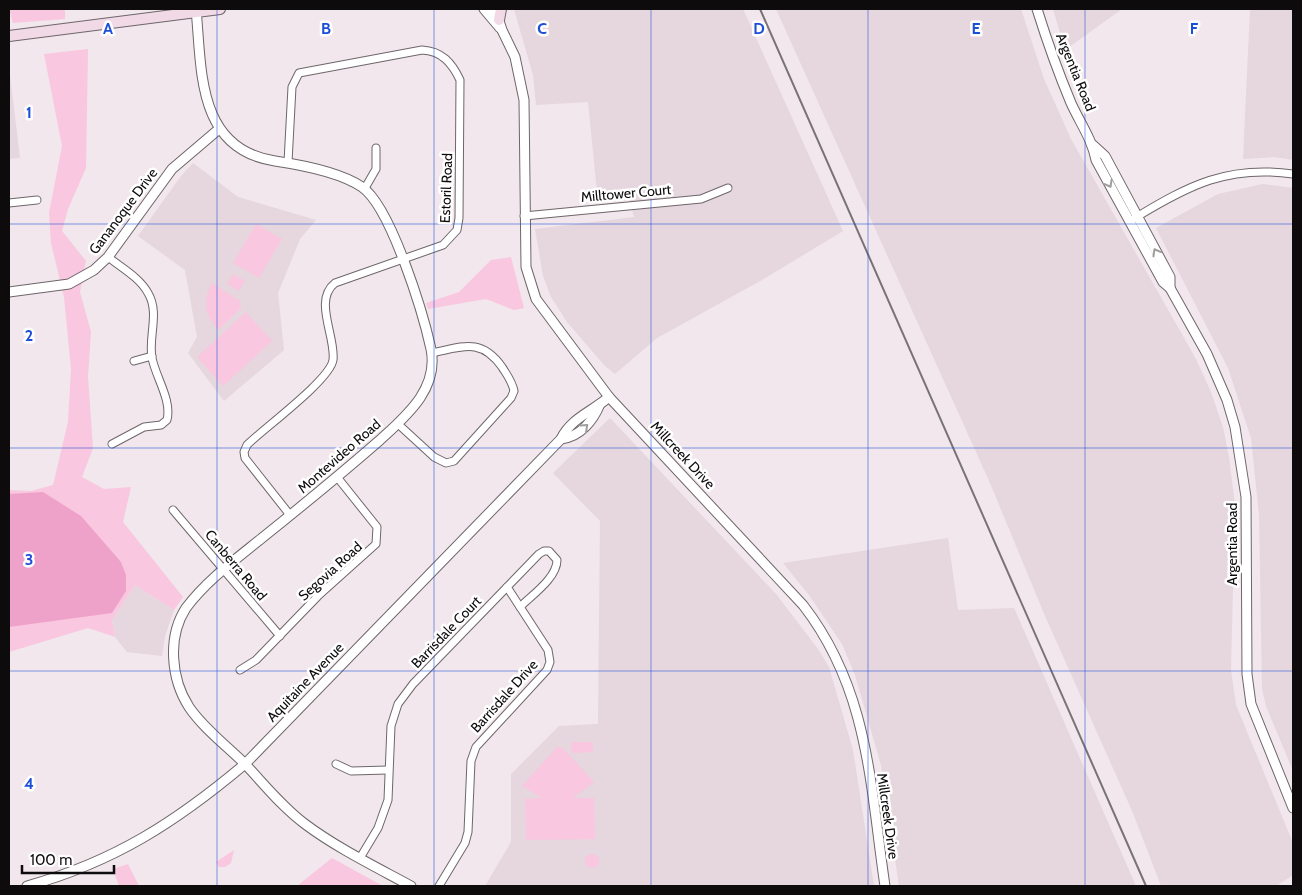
<svg xmlns="http://www.w3.org/2000/svg" width="1302" height="895" viewBox="0 0 1302 895" font-family="Cabin,sans-serif">
<style>
.built{fill:#e6d6dd}
.green{fill:#f9c7df}
.forest{fill:#efa2c9}
.lines{fill:none;stroke-linecap:round;stroke-linejoin:round}
.minor-casing{stroke:#6e666a;stroke-width:9}
.tertiary-casing{stroke:#6e666a;stroke-width:11}
.secondary-casing{stroke:#6e666a;stroke-width:12}
.minor{stroke:#fff;stroke-width:7}
.tertiary{stroke:#fff;stroke-width:9}
.secondary{stroke:#f1dae6;stroke-width:10}
.rail{stroke:#797376;stroke-width:2}
.oneway{stroke:#9f9d9e}
.grid{fill:none;stroke:#1d4ed8;stroke-width:1;stroke-opacity:0.55}
.labels{text-anchor:middle;dominant-baseline:central;stroke-width:5;stroke-linejoin:round;paint-order:stroke}
.street-label{font-size:14px;fill:#0e0b0d;stroke:#fff}
.grid-label{font-size:16px;text-anchor:middle;font-weight:bold;fill:#1d4ed8;stroke:#fff;stroke-width:5;stroke-linejoin:round;paint-order:stroke}
</style>
<rect width="100%" height="100%" fill="#f1e7ec"/>
<g class="built">
<path d="M514,9H743L843,231L762,280L657,338L615,374L605,366L567,322L551,297L543,276L535,229L634,217L629,199L598,202L588,102L536,105L533,75Z"/>
<path d="M776,9H1021L1044,79L1071,139L1196,359L1211,392L1223,427L1229,457L1235,505L1231,670L1236,705L1293,843V875L1276,886H1161L1133,813L1045,616L990,483Z"/>
<path d="M1053,9H1122L1065,50Z"/>
<path d="M1250,9H1293V160L1274,157L1243,159Z"/>
<path d="M9,67L20,158L9,159Z"/>
<path d="M193,163L238,197L316,220L300,239L278,293L284,350L224,401L188,353L197,337L185,270L138,236L181,176Z"/>
<path d="M1263,184L1293,188V771L1266,706L1262,689L1259,515L1251,438L1228,368L1156,228L1218,194Z"/>
<path d="M610,418L776,594L818,649L829,667L853,750L874,886H485L511,842V774L559,726L598,724L600,521L553,473Z"/>
<path d="M948,538L958,610L1014,608L1136,886H899L881,765L855,675L842,644L809,595L783,563Z"/>
<path d="M135,585L174,610L165,636L162,656L127,652L115,637L112,620Z"/>
</g>
<g class="green">
<path d="M9,9H65V19L13,23Z"/>
<path d="M88,49L86,168L68,209L62,231L86,261L80,292L91,332L88,377L93,448L82,477L104,489L131,487L123,522L183,597L174,610L135,585L112,620L115,637L88,628L9,652V490L31,491L53,485L68,422L71,369L64,297L51,243L49,213L62,146L44,54Z"/>
<path d="M256,224L282,239L259,278L233,263Z"/>
<path d="M511,257L524,308L514,310L486,299L428,309L426,303L459,292L491,260Z"/>
<path d="M233,274L245,281L239,291L227,284Z"/>
<path d="M212,283L240,301L241,308L219,330C204,316 202,301 212,283Z"/>
<path d="M246,312L272,341L223,386L197,357Z"/>
<path d="M571,742H593V752L571,753Z"/>
<path d="M557,747L563,748L594,782L573,798H594L595,839L526,840L525,799L542,798L522,786Z"/>
<path d="M234,850L231,863L225,867H219L216,862Z"/>
<circle cx="592" cy="861" r="7"/>
<path d="M332,858L383,886H297Z"/>
<path d="M128,864L139,886H119L113,869Z"/>
</g>
<path class="forest" d="M43,492L81,516L121,562L126,575V591L112,613L9,627V494Z"/>
<g class="lines">
<defs>
<g id="minor">
<path d="M288,162L292,87L299,73L422,50C442,51 452,63 460,80L459,218L457,230L443,245L335,283C313,300 336,337 333,360C330,380 264,428 247,445L244,452L245,458L290,515"/>
<path d="M365,188L376,169V148"/>
<path d="M9,203L37,200"/>
<path d="M524,216L701,199L728,188"/>
<path d="M1135,218C1189,185 1228,165 1293,174"/>
<path d="M108,257C122,268 140,278 148,293C160,313 148,337 152,358C156,378 172,400 167,420L161,425L144,427L112,444"/>
<path d="M134,361L152,356"/>
<path d="M398,424L434,457L446,463L454,461L511,398L514,391C512,381 507,375 502,367C481,337 462,347 432,353"/>
<path d="M173,510L280,636"/>
<path d="M240,670L256,660L318,596L376,544L377,527L337,477"/>
<path d="M336,764L351,771L388,770"/>
<path d="M360,858L378,828L388,800L391,726L398,704L413,684L539,554L544,551H549L557,560C557,578 532,595 520,607"/>
<path d="M439,886L465,843L468,832L471,761L476,747L547,670L550,662L548,650L507,587"/>
</g>
<g id="tertiary">
<path d="M196,9C202,69 196,149 275,161C302,165 340,172 362,187C391,207 423,313 431,349C439,389 406,416 380,440C341,474 302,506 262,538C236,559 206,581 186,608C167,637 171,679 189,707C203,728 227,746 245,764C264,784 282,807 305,824C337,848 376,867 411,886"/>
<path d="M484,9L500,28"/>
<path d="M495,9L502,30L515,57L524,100L526,267L536,299L609,397L803,605C869,690 870,785 885,886"/>
<path d="M1037,9C1047,41 1058,72 1071,103C1080,123 1092,139 1096,160L1163,282L1170,288L1207,354L1227,400L1235,427L1246,497L1247,674L1251,704L1293,808"/>
<path d="M1093,145L1105,156L1170,277V288"/>
<path d="M9,292L69,284L94,270L108,257L172,169L219,129"/>
<path d="M561,439C580,437 593,421 600,404"/>
<path d="M27,886C114,862 176,822 245,764L561,439C571,418 593,411 609,397"/>
</g>
<g id="secondary">
<path d="M499,20L501,9"/>
<path d="M9,36L220,9"/>
</g>
</defs>
<use href="#minor" class="minor-casing"/>
<use href="#tertiary" class="tertiary-casing"/>
<use href="#secondary" class="secondary-casing"/>
<use href="#minor" class="minor"/>
<use href="#tertiary" class="tertiary"/>
<use href="#secondary" class="secondary"/>
<path class="rail" d="M760,9L1146,886"/>
</g>
<defs><path id="oneway-chevron" d="M-2-3.5L2.5 0L-2 3.5" fill="none" stroke-width="1.6" stroke-linecap="round" stroke-linejoin="round" transform="scale(1.25)"/></defs>
<g class="oneway">
<use href="#oneway-chevron" transform="translate(1109 184) rotate(61)"/>
<use href="#oneway-chevron" transform="translate(1156 252) rotate(-119)"/>
<use href="#oneway-chevron" transform="translate(585 427) rotate(-42)"/>
</g>
<path class="grid" d="M217,9V886M434,9V886M651,9V886M868,9V886M1085,9V886M9,224H1293M9,448H1293M9,671H1293"/>
<g class="labels">
<g class="street-label">
<text transform="translate(1076 72) rotate(68)">Argentia Road</text>
<text transform="translate(446 188) rotate(-88)">Estoril Road</text>
<text transform="translate(626 193) rotate(-5)">Milltower Court</text>
<text transform="translate(123 211) rotate(-53)">Gananoque Drive</text>
<text transform="translate(683 455) rotate(47)">Millcreek Drive</text>
<text transform="translate(339 456) rotate(-41)">Montevideo Road</text>
<text transform="translate(1232 544) rotate(-90)">Argentia Road</text>
<text transform="translate(236 565) rotate(50)">Canberra Road</text>
<text transform="translate(330 571) rotate(-42)">Segovia Road</text>
<text transform="translate(446 632) rotate(-46)">Barrisdale Court</text>
<text transform="translate(305 682) rotate(-46)">Aquitaine Avenue</text>
<text transform="translate(504 696) rotate(-48)">Barrisdale Drive</text>
<text transform="translate(888 816) rotate(82)">Millcreek Drive</text>
</g>
</g>
<g class="grid-label">
<text x="108" y="34">A</text>
<text x="326" y="34">B</text>
<text x="542" y="34">C</text>
<text x="759" y="34">D</text>
<text x="976" y="34">E</text>
<text x="1194" y="34">F</text>
<text x="29" y="118">1</text>
<text x="29" y="341">2</text>
<text x="29" y="565">3</text>
<text x="29" y="789">4</text>
</g>
<rect width="1302" height="895" fill="none" stroke="#0e0b0d" stroke-width="20"/>
<path d="M22 865v8h92v-8" fill="none" stroke="#0e0b0d" stroke-width="2.5"/>
<text x="30" y="865" font-size="15" fill="#0e0b0d" stroke="#ffffff" stroke-width="4" paint-order="stroke">100 m</text>
</svg>
